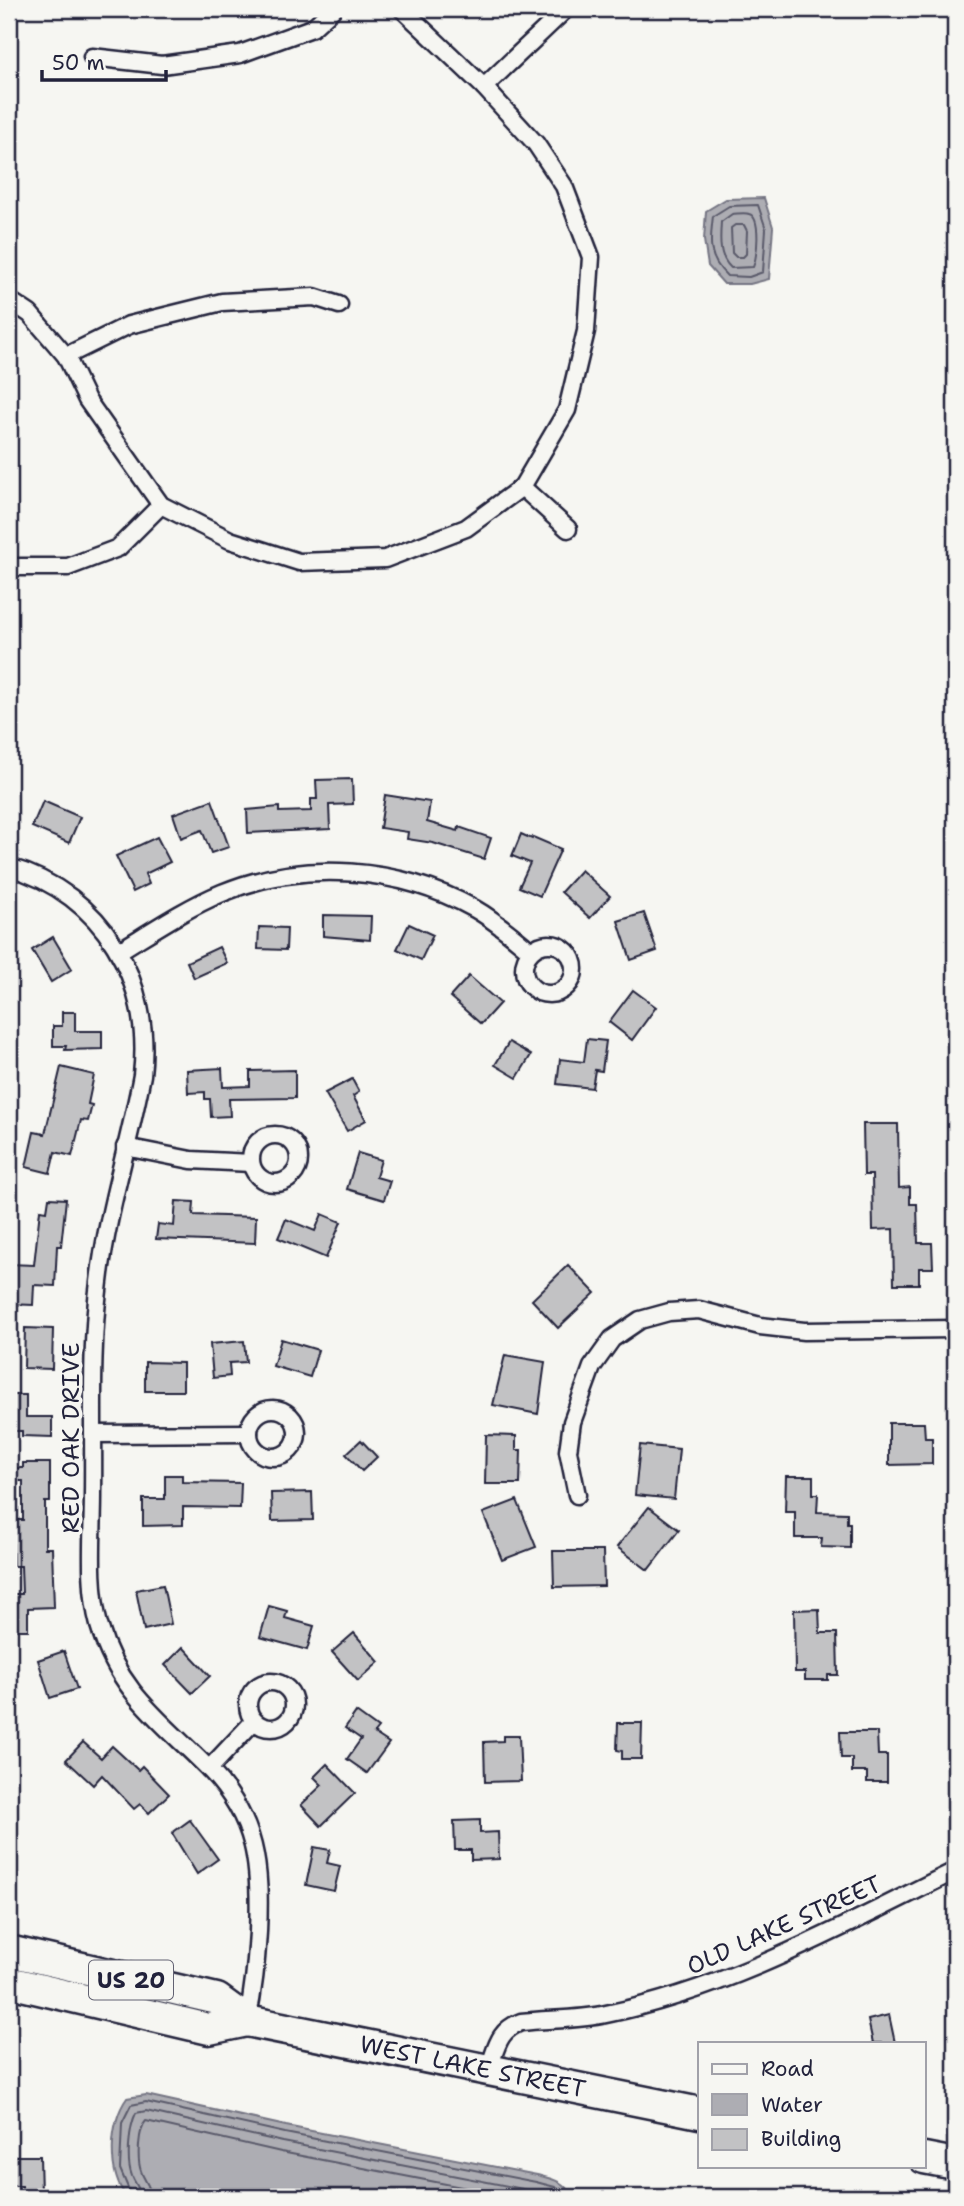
<svg xmlns="http://www.w3.org/2000/svg" width="964" height="2206" viewBox="0 0 964 2206" font-family="'Shantell Sans',sans-serif">
<style>
.water{fill:#adadb3;stroke:#757583;stroke-width:2}
.lines{fill:none;stroke-linecap:round;stroke-linejoin:round}
.shore{stroke:#5a5a6b;stroke-width:2}
.building{fill:#c2c2c4;stroke:#22223b;stroke-width:2}
.street-casing{stroke:#22223b;stroke-width:21}
.highway-casing{stroke:#22223b;stroke-width:35}
.street{stroke:#f6f6f2;stroke-width:16}
.highway{stroke:#f6f6f2;stroke-width:30}
.labels{text-anchor:middle;dominant-baseline:central;stroke-width:7;stroke-linejoin:round;paint-order:stroke}
.shield{fill:#f6f6f2;stroke:#626272;stroke-width:2}
.shield-label{font-size:23px;font-weight:bold;fill:#22223b}
.street-label{font-size:24px;fill:#22223b;stroke:#f6f6f2}
</style>
<rect width="100%" height="100%" fill="#f6f6f2"/>
<filter id="ink" filterUnits="userSpaceOnUse"><feTurbulence type="fractalNoise" baseFrequency=".0143" numOctaves="2"/><feDisplacementMap in="SourceGraphic" scale="14" xChannelSelector="R" yChannelSelector="G"/><feConvolveMatrix kernelMatrix="1 2 1 2 8 2 1 2 1" color-interpolation-filters="sRGB"/></filter>
<g filter="url(#ink)">
<g class="water">
<path d="M764,198L773,227L769,279L750,284H724L708,266L704,240L706,211L726,199Z"/>
<path d="M146,2095L286,2126L537,2175C553,2179 565,2181 572,2197H127C107,2174 109,2122 127,2098Z"/>
</g>
<g class="lines">
<g class="shore">
<path d="M758,205L766,229L763,272L749,277L727,276C707,257 710,242 713,216L729,206Z"/>
<path d="M732,214C737,214 745,212 749,214C762,217 757,258 753,267L731,268C718,256 720,239 721,222Z"/>
<path d="M735,225H744L747,231L746,254L743,257H736L732,253L731,228Z"/>
<path d="M132,2197L120,2169L122,2123L131,2105L146,2102L285,2133L536,2182L555,2187L565,2197"/>
<path d="M141,2197C140,2188 135,2184 132,2176C126,2161 129,2127 136,2113L146,2111L283,2142L533,2191L555,2197"/>
<path d="M151,2197C151,2186 144,2181 141,2171C137,2160 138,2129 146,2121L281,2152L513,2197"/>
</g>
</g>
<g class="building">
<path d="M352,779L353,804L329,805L330,829L248,833L247,810L279,807V812L311,811V799H317L316,780Z"/>
<path d="M385,795L430,802L427,822L458,831L459,827L491,838L484,859L433,843L407,839L408,832L380,828Z"/>
<path d="M212,800L229,847L211,853L202,830L181,838L173,814Z"/>
<path d="M43,801L80,817L69,843L32,827Z"/>
<path d="M521,834L532,839L533,837L561,849L540,896L519,887L530,863L512,856Z"/>
<path d="M157,837L170,862L145,874L149,884L133,892L116,856Z"/>
<path d="M581,870L610,896L590,918L561,892Z"/>
<path d="M644,913L657,951L631,960L618,921Z"/>
<path d="M323,915L371,916L370,940L323,936Z"/>
<path d="M409,924L433,935L421,960L397,949Z"/>
<path d="M259,927L287,928L286,950L258,949Z"/>
<path d="M53,937L72,969L51,982L32,950Z"/>
<path d="M219,947L227,963L194,978L187,962Z"/>
<path d="M469,976L500,1003L481,1024L450,997Z"/>
<path d="M633,990L656,1007L632,1040L609,1022Z"/>
<path d="M62,1012H75V1031H102V1049L65,1050L66,1046H53V1026H62Z"/>
<path d="M587,1039L606,1041L602,1071L595,1070L592,1088L557,1084L560,1059L584,1062Z"/>
<path d="M509,1042L531,1055L517,1078L495,1065Z"/>
<path d="M61,1067L94,1075L88,1104L92,1105L88,1121L81,1120L72,1156L55,1152L50,1173L26,1167L34,1132L45,1134Z"/>
<path d="M222,1068L223,1087L250,1086V1071L295,1070V1098L229,1099L230,1116L211,1117L210,1099H205V1092L188,1093L187,1070Z"/>
<path d="M352,1079L359,1092L353,1096L366,1120L347,1131L325,1093Z"/>
<path d="M863,1124H898L899,1188L910,1187V1204H917L918,1243H932L933,1268H919V1284H894L893,1229L873,1230L872,1175H864Z"/>
<path d="M358,1153L381,1160L376,1177L390,1181L384,1200L347,1189Z"/>
<path d="M49,1198L66,1199L61,1246H57L55,1286L34,1285L33,1305L9,1304V1264L34,1265L40,1210L47,1211Z"/>
<path d="M176,1201L194,1202L193,1215L256,1217L255,1243L156,1239L158,1224L174,1226Z"/>
<path d="M322,1214L341,1222L326,1258L278,1238L286,1219L315,1231Z"/>
<path d="M568,1265L595,1293L558,1328L532,1300Z"/>
<path d="M25,1328L53,1329L52,1369L24,1368Z"/>
<path d="M281,1339L318,1350L310,1377L273,1366Z"/>
<path d="M244,1341L246,1362L229,1363L230,1376L213,1378L210,1344Z"/>
<path d="M505,1355L545,1362L538,1414L493,1405Z"/>
<path d="M145,1362L183,1363V1391H145Z"/>
<path d="M9,1395H26V1417H52V1437L22,1436V1431H9Z"/>
<path d="M889,1423H924L925,1438H932V1464L889,1465Z"/>
<path d="M486,1435L516,1436V1450H521L520,1484H485Z"/>
<path d="M361,1440L377,1457L362,1471L346,1454Z"/>
<path d="M640,1445L679,1449L674,1499L635,1495Z"/>
<path d="M23,1463H50V1502H45V1548H52L54,1607L28,1608V1630H9V1594H22L21,1566H13L12,1520H23V1481H15V1468H23Z"/>
<path d="M165,1475H182V1482L241,1483L240,1508L183,1507V1525L143,1526V1499H165Z"/>
<path d="M786,1476H813V1494H818L817,1512L847,1513V1523H850V1548L821,1547L822,1538H795V1512H785Z"/>
<path d="M312,1492L313,1520L272,1521L271,1493Z"/>
<path d="M517,1500L536,1547L502,1560L483,1513Z"/>
<path d="M649,1507L679,1530L648,1570L617,1547Z"/>
<path d="M553,1551H603L604,1586L554,1587Z"/>
<path d="M163,1585L171,1624L144,1630L136,1590Z"/>
<path d="M269,1606L287,1611L285,1618L314,1626L307,1650L260,1637Z"/>
<path d="M819,1609L820,1633H837L838,1675H828V1680H805V1672H795L794,1610Z"/>
<path d="M354,1633L379,1662L358,1681L332,1652Z"/>
<path d="M183,1647L210,1676L192,1693L165,1665Z"/>
<path d="M64,1651L77,1689L50,1698L38,1660Z"/>
<path d="M356,1712L378,1728L374,1733L389,1743L367,1773L347,1759L361,1739L345,1728Z"/>
<path d="M618,1723H642L641,1759H622V1751L617,1750Z"/>
<path d="M840,1732H877L878,1755H887V1782H867V1772H852V1758H841Z"/>
<path d="M503,1736H519L521,1781L485,1782L484,1742L503,1741Z"/>
<path d="M83,1742L101,1758L112,1746L138,1770L142,1766L169,1794L149,1813L140,1804L134,1809L102,1775L93,1785L66,1760Z"/>
<path d="M327,1764L355,1793L321,1826L301,1805L322,1785L314,1777Z"/>
<path d="M190,1820L218,1859L197,1874L172,1833Z"/>
<path d="M480,1820V1833L498,1832L499,1859L471,1860V1850H455L454,1821Z"/>
<path d="M314,1847L330,1850L327,1863L340,1866L334,1891L306,1885Z"/>
<path d="M889,2015L895,2043H873L868,2020Z"/>
<path d="M9,2156H40L41,2194L22,2195V2186H9Z"/>
</g>
<g class="lines">
<defs>
<g id="street">
<path d="M92,57L162,65L240,54L312,28L333,9"/>
<path d="M484,87L566,9"/>
<path d="M9,300L30,314L66,356L87,400L161,505L230,540L299,562L385,559L466,528L522,487L567,410L586,331L591,257L564,186L536,144L484,87L402,9"/>
<path d="M66,356L129,325L222,302L314,297L339,305"/>
<path d="M522,487L568,529"/>
<path d="M9,567H68L118,548L161,505"/>
<path d="M9,867C103,894 153,981 142,1075C129,1145 107,1212 99,1282C90,1352 94,1423 93,1494C93,1536 88,1584 99,1625C119,1694 163,1722 210,1770C257,1820 261,1866 258,1932C256,1963 254,1989 247,2021"/>
<circle cx="549" cy="969" r="25"/>
<path d="M119,951C152,931 186,908 222,893C304,859 399,867 475,909C496,921 513,936 531,951"/>
<circle cx="275" cy="1159" r="24"/>
<path d="M125,1147L191,1160L251,1163"/>
<circle cx="273" cy="1433" r="24"/>
<path d="M94,1434L249,1433"/>
<path d="M577,1495L568,1451L572,1422L592,1367L612,1339L640,1320L669,1312L699,1310L760,1326L804,1331L955,1329"/>
<circle cx="271" cy="1705" r="23"/>
<path d="M209,1769L254,1721"/>
<path d="M488,2070C497,2048 497,2031 521,2022C549,2019 579,2020 606,2014C730,1989 843,1926 955,1871"/>
</g>
<g id="highway">
<path id="s1" d="M9,1951L217,1999L247,2021L700,2113"/>
<path d="M9,1982L209,2029L247,2021"/>
<path d="M924,2158L955,2164"/>
</g>
</defs>
<use href="#street" class="street-casing"/>
<use href="#highway" class="highway-casing"/>
<use href="#street" class="street"/>
<use href="#highway" class="highway"/>
</g>
</g>
<g class="labels">
<rect class="shield" x="89" y="1960.5" width="84" height="39" rx="5"/>
<g class="shield-label">
<text x="131" y="1980">US 20</text>
</g>
<g class="street-label">
<text transform="translate(71 1438) rotate(-90)">RED OAK DRIVE</text>
<text transform="translate(784 1925) rotate(-24)">OLD LAKE STREET</text>
<text stroke="none"><textPath href="#s1" startOffset="481">WEST LAKE STREET</textPath></text>
</g>
</g>
<rect width="964" height="2206" fill="none" stroke="#f6f6f2" stroke-width="35"/>
<rect x="18" y="18" width="929" height="2171" fill="none" stroke="#22223b" stroke-width="2.5" filter="url(#ink)"/>
<rect x="698" y="2042" width="228" height="126" fill="#f6f6f2" stroke="#a1a1a9" stroke-width="2"/>
<rect x="712" y="2064" width="35" height="10" fill="#f6f6f2" stroke="#a1a1a9" stroke-width="2"/>
<text x="761" y="2076" font-size="21" fill="#22223b">Road</text>
<rect x="712" y="2094" width="35" height="21" fill="#adadb3" stroke="#a1a1a9" stroke-width="2"/>
<text x="761" y="2112" font-size="21" fill="#22223b">Water</text>
<rect x="712" y="2129" width="35" height="21" fill="#c2c2c4" stroke="#a1a1a9" stroke-width="2"/>
<text x="761" y="2146" font-size="21" fill="#22223b">Building</text>
<path d="M42 70v10h124v-10" fill="none" stroke="#22223b" stroke-width="3.5"/>
<text x="52" y="70" font-size="21" fill="#22223b" stroke="#f6f6f2" stroke-width="5" paint-order="stroke">50 m</text>
</svg>
